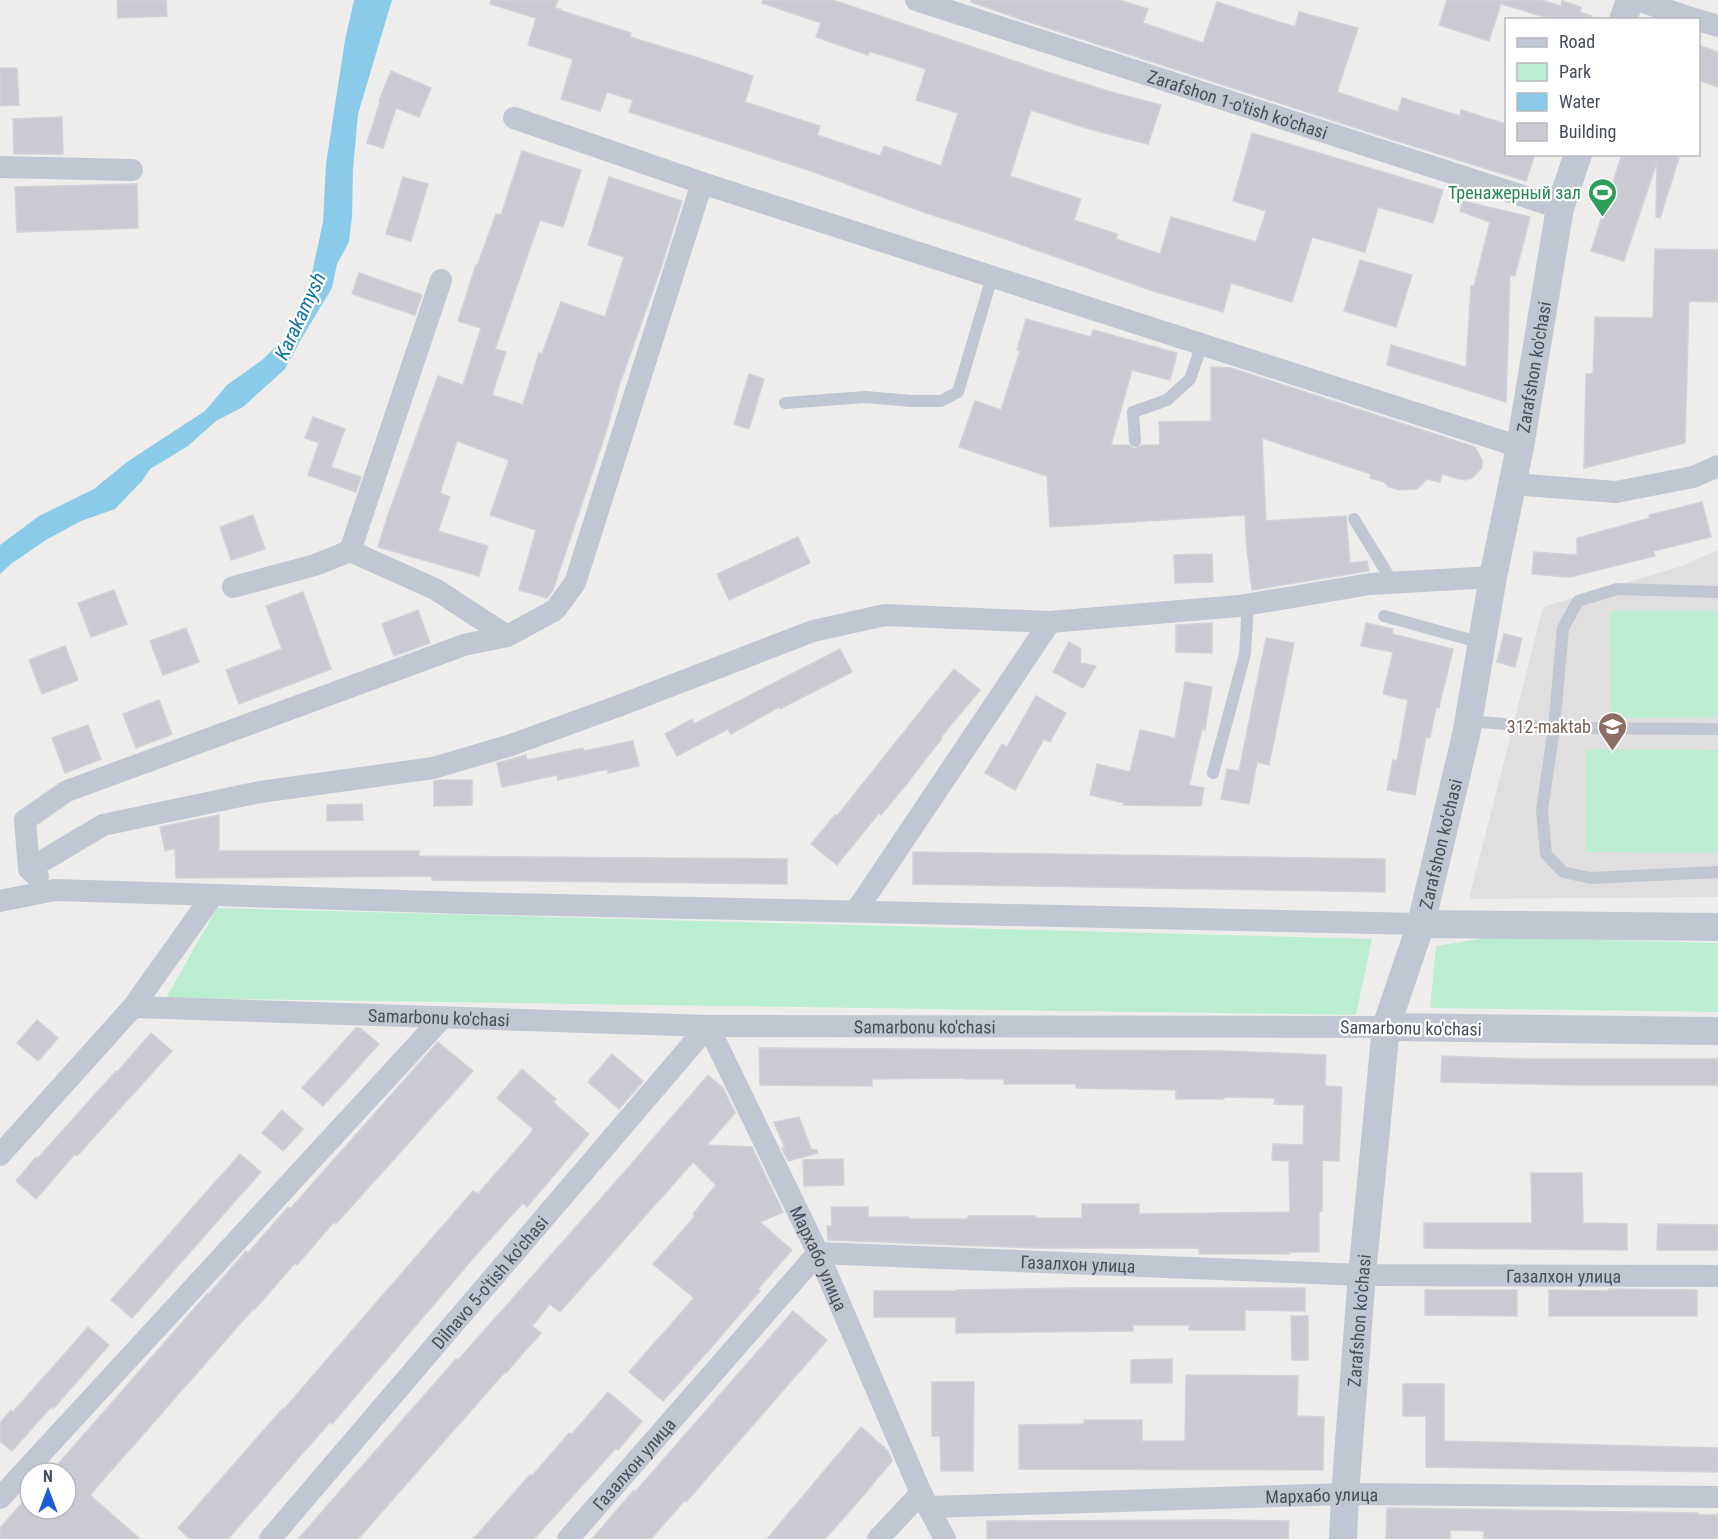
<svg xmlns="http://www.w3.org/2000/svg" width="1718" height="1539" viewBox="0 0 1718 1539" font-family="'Roboto Condensed',sans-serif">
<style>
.education{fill:#e0dede}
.green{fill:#bbedd3}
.water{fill:#89cbe8}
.building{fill:#cacbd2;stroke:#d1d2d8;stroke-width:1.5}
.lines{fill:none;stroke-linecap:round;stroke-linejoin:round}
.service{stroke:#c0c7d2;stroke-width:12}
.minor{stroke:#c0c7d2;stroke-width:22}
.tertiary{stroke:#c0c7d2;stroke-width:28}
.labels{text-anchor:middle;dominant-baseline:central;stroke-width:4.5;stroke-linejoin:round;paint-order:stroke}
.street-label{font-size:18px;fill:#464e59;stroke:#fff}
.leisure-label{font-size:18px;fill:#27864d;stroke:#fff;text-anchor:end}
.education-label{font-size:18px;fill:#785e54;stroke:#fff;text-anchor:end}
.water-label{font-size:20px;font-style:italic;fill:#1074a1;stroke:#fff}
</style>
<rect width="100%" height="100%" fill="#efedec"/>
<path class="education" d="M1718,550V897L1469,899L1543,607L1682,566Z"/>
<g class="green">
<path d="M1610,611H1718V717L1611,718Z"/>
<path d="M1586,749L1718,750V853L1586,852Z"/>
<path d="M217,908L1372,939L1356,1015L166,998Z"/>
<path d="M1491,937L1718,943V1012L1430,1008L1436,946Z"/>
</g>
<path class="water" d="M354,0H392L358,114L353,169L352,216L349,242L337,264L332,288L300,341L285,369L243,407L216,421L188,446L150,469L142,481L115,509L81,521L46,540L11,564L0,574V545L39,516L94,489L127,462L205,411L227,385L262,360L294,329L309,287L323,222L326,164L345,40Z"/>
<g class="building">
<path d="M117,0H166L167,16L118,18Z"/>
<path d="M491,0H558L555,8L560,9L559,10L631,33L630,37L699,58L753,76L745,102L820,126L817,135L880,156L884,146L941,166L958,113L916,100L926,69L869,51L868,55L816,37L821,23L762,3L763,0H833L1044,71L1108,91L1161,105L1148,144L1089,129L1031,110L1010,176L1081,199L1074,220L1117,234L1116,239L1160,254L1171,217L1256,242L1266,211L1233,201L1252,133L1443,190L1433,223L1378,207L1365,252L1312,237L1292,302L1231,283L1223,312L1150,290L988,233L926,213L811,171L629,112L633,100L607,92L600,111L561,99L573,59L528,45L536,18L490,4Z"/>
<path d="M971,0H1119L1148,9L1143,23L1203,43L1217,2L1295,27L1299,12L1358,28L1337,92L1398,112L1402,98L1460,116L1461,110L1506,124V154H1535L1526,181L1384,137L1020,19L971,2Z"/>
<path d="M1447,0H1502L1489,41L1439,25Z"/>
<path d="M1503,0H1541L1561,6L1562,1L1581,7L1580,12L1592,16L1591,20H1554L1502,4Z"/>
<path d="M1698,45L1718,52V87L1698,80Z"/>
<path d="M0,68H17L19,105L0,106Z"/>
<path d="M391,71L431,88L419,117L396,108L383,148L367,143L380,102L379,101Z"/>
<path d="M62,117L63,154H14L13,119Z"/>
<path d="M522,151L581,170L563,227L540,220L495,349L506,352L492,395L523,405L539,353L542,354L561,302L605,317L624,257L588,245L609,177L682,201L661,268L620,383L605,435L553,590L547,598L519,590L536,530L490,515L509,460L457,441L440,493L450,497L438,531L488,546L479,576L378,547L387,518L438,376L463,385L481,328L458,321L476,265L477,266L496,214L501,215Z"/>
<path d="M1622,154H1666L1679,158L1660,218L1656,217L1657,162L1624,261L1591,251Z"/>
<path d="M403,177L428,184L411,241L386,234Z"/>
<path d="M137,184L138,228L17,232L15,187Z"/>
<path d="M1463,201L1530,217L1515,276L1510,275L1506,402L1387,365L1391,345L1466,367L1471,286H1474L1490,222L1460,211Z"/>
<path d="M1655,249L1718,250V302L1689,301L1685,443L1584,468L1586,374H1593L1595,317L1653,318Z"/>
<path d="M1360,260L1412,275L1396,327L1344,311Z"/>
<path d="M359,273L422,295L415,315L352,294Z"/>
<path d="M1026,319L1091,337L1093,330L1177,353L1170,380L1132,370L1111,445H1128L1135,449L1142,445H1160L1159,422L1211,421V367L1231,368L1475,447L1482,460V468L1472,478L1465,480L1459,479L1442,474L1440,482L1427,479L1417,489L1400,490L1389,487L1384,482L1370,478L1371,474L1262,438L1266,521L1346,516L1350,563L1367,561L1369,571L1252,590L1247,550L1245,515L1050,527L1047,476L959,447L975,401L1001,410L1020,351L1017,350Z"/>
<path d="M749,374L764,379L749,429L734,424Z"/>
<path d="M313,417L345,429L331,467L361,477L356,492L308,475L319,443L305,438Z"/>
<path d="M1702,502L1711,537L1653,551L1655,556L1570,577L1532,574L1534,552L1577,555V538L1650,518L1649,515Z"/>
<path d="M253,515L265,549L231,560L220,527Z"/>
<path d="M798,537L810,563L729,600L717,574Z"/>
<path d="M1212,554L1213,582L1175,583L1174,555Z"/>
<path d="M114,590L127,624L91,637L78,603Z"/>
<path d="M303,592L331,669L239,704L226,670L282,649L266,606Z"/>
<path d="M418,610L430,643L394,656L382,624Z"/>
<path d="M1212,623V653L1176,652V625Z"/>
<path d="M1366,623L1393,629L1392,634L1453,649L1439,708L1436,707L1430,738L1426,737L1415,795L1387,790L1393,760L1397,761L1408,700L1383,694L1393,652L1361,646Z"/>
<path d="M186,628L199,662L163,675L150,641Z"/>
<path d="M1504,634L1522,638L1515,667L1497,662Z"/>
<path d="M1266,638L1294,643L1269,765L1257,762L1249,804L1221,799L1227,769L1239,771Z"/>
<path d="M1069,642L1081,649L1080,663L1096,666L1083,688L1053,672Z"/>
<path d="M65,646L78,680L42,694L29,660Z"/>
<path d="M840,649L852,672L780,709L779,707L731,734L728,729L677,756L665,734L692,719L694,724Z"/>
<path d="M954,669L980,690L941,737L942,738L905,786L881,815L879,813L837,865L811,844L835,815L837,816Z"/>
<path d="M1185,682L1212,687L1205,730L1202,729L1189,785L1204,788L1201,806L1123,805L1124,803L1090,795L1097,764L1130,772L1140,730L1175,738Z"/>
<path d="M1036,696L1066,713L1050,742L1044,739L1015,790L985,773L1002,744L1007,747Z"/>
<path d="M159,700L172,734L136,748L123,714Z"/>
<path d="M88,725L101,759L65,773L52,738Z"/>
<path d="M633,741L639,766L608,773V769L558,780L557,775L502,787L497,763L526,755L527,760L583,748L584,751Z"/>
<path d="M441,780H472V805L434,806V781Z"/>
<path d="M362,804L363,820L327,821V805Z"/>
<path d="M219,815V851H419V856L787,859V884L432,880V876L176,878L175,848L165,851L160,827Z"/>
<path d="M913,852L1385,859V892L913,884Z"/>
<path d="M37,1020L58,1038L38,1061L17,1043Z"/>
<path d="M356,1028H360L379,1044L323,1106L302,1088Z"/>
<path d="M151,1033L172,1051L77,1156L75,1154L36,1199L16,1181L36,1157L37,1159L116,1071L117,1072Z"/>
<path d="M438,1042L473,1071L336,1224L334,1222L297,1265L295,1263L255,1309L254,1308L90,1495L140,1539H0V1528L30,1494V1509H66V1473H50L207,1294L208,1295L246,1251L248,1253L288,1207L290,1209Z"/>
<path d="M759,1048L1225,1051L1326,1055L1325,1086L1342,1087L1339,1161L1322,1160V1211H1319V1252H1288L1289,1254H1199V1248H1036L828,1240L827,1226H832L831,1207H868V1217H909V1219H968V1216H1036V1218H1082V1204H1139V1214L1290,1212L1289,1161L1272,1160L1273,1144L1303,1145L1304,1105L1274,1104L1275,1098L1224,1097V1099H1176V1090L1076,1088V1084H1004V1079H965V1078L872,1079V1086L760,1085Z"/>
<path d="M612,1054L643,1081L619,1109L588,1082Z"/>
<path d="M1442,1056L1526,1059H1718V1085H1574L1441,1082Z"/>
<path d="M522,1069L556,1099L553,1102L589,1134L527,1207L523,1203L482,1248L332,1424L330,1422L228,1539H190L178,1528L283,1408L284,1409L473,1191L478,1194L531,1133L533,1129L497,1098Z"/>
<path d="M708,1075L723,1088L735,1113L707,1145L752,1147L783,1212L760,1222L792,1250L758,1289L760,1291L702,1358L663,1401L629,1372L694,1298L653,1264L695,1216L693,1214L716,1185L693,1162L560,1312L550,1304L532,1326L541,1333L506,1373L505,1372L358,1539H298L456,1359L458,1360L613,1185Z"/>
<path d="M282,1110L303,1129L283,1151L262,1133Z"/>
<path d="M799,1117L811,1149L817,1150L818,1153L788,1161L782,1148H785L774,1122Z"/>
<path d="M240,1154L261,1172L132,1318L111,1300Z"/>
<path d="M843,1159L844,1185L804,1186L803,1160Z"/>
<path d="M1531,1173H1582L1583,1223L1627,1224V1250L1424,1248V1223H1532Z"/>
<path d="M1658,1224L1718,1225V1250H1657Z"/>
<path d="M1075,1288H1305V1311L1245,1310V1330H1189V1325H1133V1331L956,1333V1317H874V1291H956V1290Z"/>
<path d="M1609,1289L1697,1290V1316H1549V1290L1609,1291Z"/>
<path d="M1425,1290H1517V1316L1425,1315Z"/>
<path d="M793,1311L827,1340L686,1502L684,1501L651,1539H592L634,1490L635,1492Z"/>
<path d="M1291,1316H1308V1360H1292Z"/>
<path d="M88,1327L109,1345L53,1409L51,1407L12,1451L0,1441V1423L11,1410L13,1412Z"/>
<path d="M1172,1359V1383H1131V1360Z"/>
<path d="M1186,1375L1298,1376L1297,1416L1324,1417L1323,1470L1019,1469V1425L1084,1424V1420H1142V1441H1185Z"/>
<path d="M932,1382H974L973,1471H941L940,1436H932Z"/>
<path d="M1403,1384H1444V1441L1718,1448V1472L1426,1467V1416H1403Z"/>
<path d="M608,1392L642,1421L618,1450L616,1448L534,1539H473L530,1475L532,1476L569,1433L572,1434Z"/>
<path d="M861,1427L888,1451L892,1461L862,1497L825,1539H767Z"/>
<path d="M1387,1508L1698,1513V1515H1718V1539H1484V1531L1450,1530V1539H1386Z"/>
<path d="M1226,1520L1289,1521L1288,1539H987V1521Z"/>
</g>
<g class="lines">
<g class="service">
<path d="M785,403L865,397L912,401H941L958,392L992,277"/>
<path d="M1135,441L1133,412L1167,400L1190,379L1202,344"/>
<path d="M1354,519L1393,583"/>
<path d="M1718,592L1617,589L1578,601L1563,628L1554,728L1542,810L1546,854L1563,872L1591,878L1718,872"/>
<path d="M1384,616L1482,643"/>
<path d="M1468,721L1554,728L1718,729"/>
<path d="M1213,773L1245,654L1248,604"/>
</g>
<g class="minor">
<path id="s1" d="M916,0L1560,208"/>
<path d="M1637,0L1697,20"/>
<path d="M1698,20L1718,26"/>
<path d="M514,118L702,183L1520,447"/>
<path d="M0,167L132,170"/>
<path d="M1513,484L1616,492L1693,477L1718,466"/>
<path d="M350,551L441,280"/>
<path d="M233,587L315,565L350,551L435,589L507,636"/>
<path d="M29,869L103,825L260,792L433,768L511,745L621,705L813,631L885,615L1050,622L1239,606L1370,584L1493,577"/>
<path d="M38,877L29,869L25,820L67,791L464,645L507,636L555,610L575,583L702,183"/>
<path d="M0,901L55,890L466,903L1421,924"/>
<path d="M856,911L1050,622"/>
<path id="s2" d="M133,1007L708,1026L1386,1027"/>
<path d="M0,1155L133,1007L213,895"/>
<path d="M0,1498L443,1017"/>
<path id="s3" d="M928,1507L1345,1494L1718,1497"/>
<path id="s4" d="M270,1539L708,1026L818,1253L921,1493L945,1539"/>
<path id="s5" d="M568,1539L818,1253L1362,1275L1718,1276"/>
<path d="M878,1539L921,1493"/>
</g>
<g class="tertiary">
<path d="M1623,20L1630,0"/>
<path d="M1421,924L1718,927"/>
<path d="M1386,1027L1718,1031"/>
<path id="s6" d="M1343,1539L1345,1494L1362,1275L1386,1027L1421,924L1466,735L1493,577L1520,447L1560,208L1578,154"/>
</g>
</g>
<defs>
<symbol id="stadium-pin" viewBox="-11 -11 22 30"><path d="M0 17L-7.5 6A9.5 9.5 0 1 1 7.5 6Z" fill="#2e9e5b" stroke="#fff"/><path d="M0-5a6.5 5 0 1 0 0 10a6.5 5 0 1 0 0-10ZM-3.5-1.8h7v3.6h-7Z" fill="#fff"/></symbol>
<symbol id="school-pin" viewBox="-11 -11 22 30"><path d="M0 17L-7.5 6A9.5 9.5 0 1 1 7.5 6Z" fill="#8d6e63" stroke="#fff"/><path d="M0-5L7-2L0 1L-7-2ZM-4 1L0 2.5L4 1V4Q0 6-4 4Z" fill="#fff"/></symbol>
</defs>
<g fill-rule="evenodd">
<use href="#stadium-pin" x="1586" y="176" width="33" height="45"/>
<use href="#school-pin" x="1596" y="710" width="33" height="45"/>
</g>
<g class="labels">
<g class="street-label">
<text stroke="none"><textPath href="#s1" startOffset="338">Zarafshon 1-o'tish ko'chasi</textPath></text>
<text stroke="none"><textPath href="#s6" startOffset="1191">Zarafshon ko'chasi</textPath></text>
<text stroke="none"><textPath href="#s6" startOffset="705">Zarafshon ko'chasi</textPath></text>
<text stroke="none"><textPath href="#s2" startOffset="306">Samarbonu ko'chasi</textPath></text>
<text stroke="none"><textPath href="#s2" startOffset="792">Samarbonu ko'chasi</textPath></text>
<text transform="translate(1411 1028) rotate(1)">Samarbonu ko'chasi</text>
<text stroke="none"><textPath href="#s4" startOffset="932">Мархабо улица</textPath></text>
<text stroke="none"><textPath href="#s5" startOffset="640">Газалхон улица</textPath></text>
<text stroke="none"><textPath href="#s5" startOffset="1126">Газалхон улица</textPath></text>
<text stroke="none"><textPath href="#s4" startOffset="338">Dilnavo 5-o'tish ko'chasi</textPath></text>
<text stroke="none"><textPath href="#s6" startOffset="219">Zarafshon ko'chasi</textPath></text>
<text stroke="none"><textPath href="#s5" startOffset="100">Газалхон улица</textPath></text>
<text stroke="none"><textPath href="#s3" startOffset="394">Мархабо улица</textPath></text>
</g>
<g class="leisure-label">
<text x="1581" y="192">Тренажерный зал</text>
</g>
<g class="education-label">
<text x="1591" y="726">312-maktab</text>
</g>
<g class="water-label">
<text transform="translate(300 316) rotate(-65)">Karakamysh</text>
</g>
</g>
<rect x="1505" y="18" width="195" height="138" fill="#ffffff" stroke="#b5b8bd" stroke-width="1.5"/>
<rect x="1517" y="38" width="30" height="9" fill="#c0c7d2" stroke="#b5b8bd" stroke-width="1.5"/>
<text x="1559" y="48" font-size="18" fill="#464e59">Road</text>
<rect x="1517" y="63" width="30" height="18" fill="#bbedd3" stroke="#b5b8bd" stroke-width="1.5"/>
<text x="1559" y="78" font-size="18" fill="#464e59">Park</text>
<rect x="1517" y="93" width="30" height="18" fill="#89cbe8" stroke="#b5b8bd" stroke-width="1.5"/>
<text x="1559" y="108" font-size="18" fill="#464e59">Water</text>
<rect x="1517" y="123" width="30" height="18" fill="#cacbd2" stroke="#b5b8bd" stroke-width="1.5"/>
<text x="1559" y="138" font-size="18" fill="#464e59">Building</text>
<g transform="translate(48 1491)"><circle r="28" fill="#ffffff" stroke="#b5b8bd" stroke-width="1.5"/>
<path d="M0-4.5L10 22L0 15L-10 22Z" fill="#1e5cd7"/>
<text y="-9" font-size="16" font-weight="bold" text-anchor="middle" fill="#464e59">N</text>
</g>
</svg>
